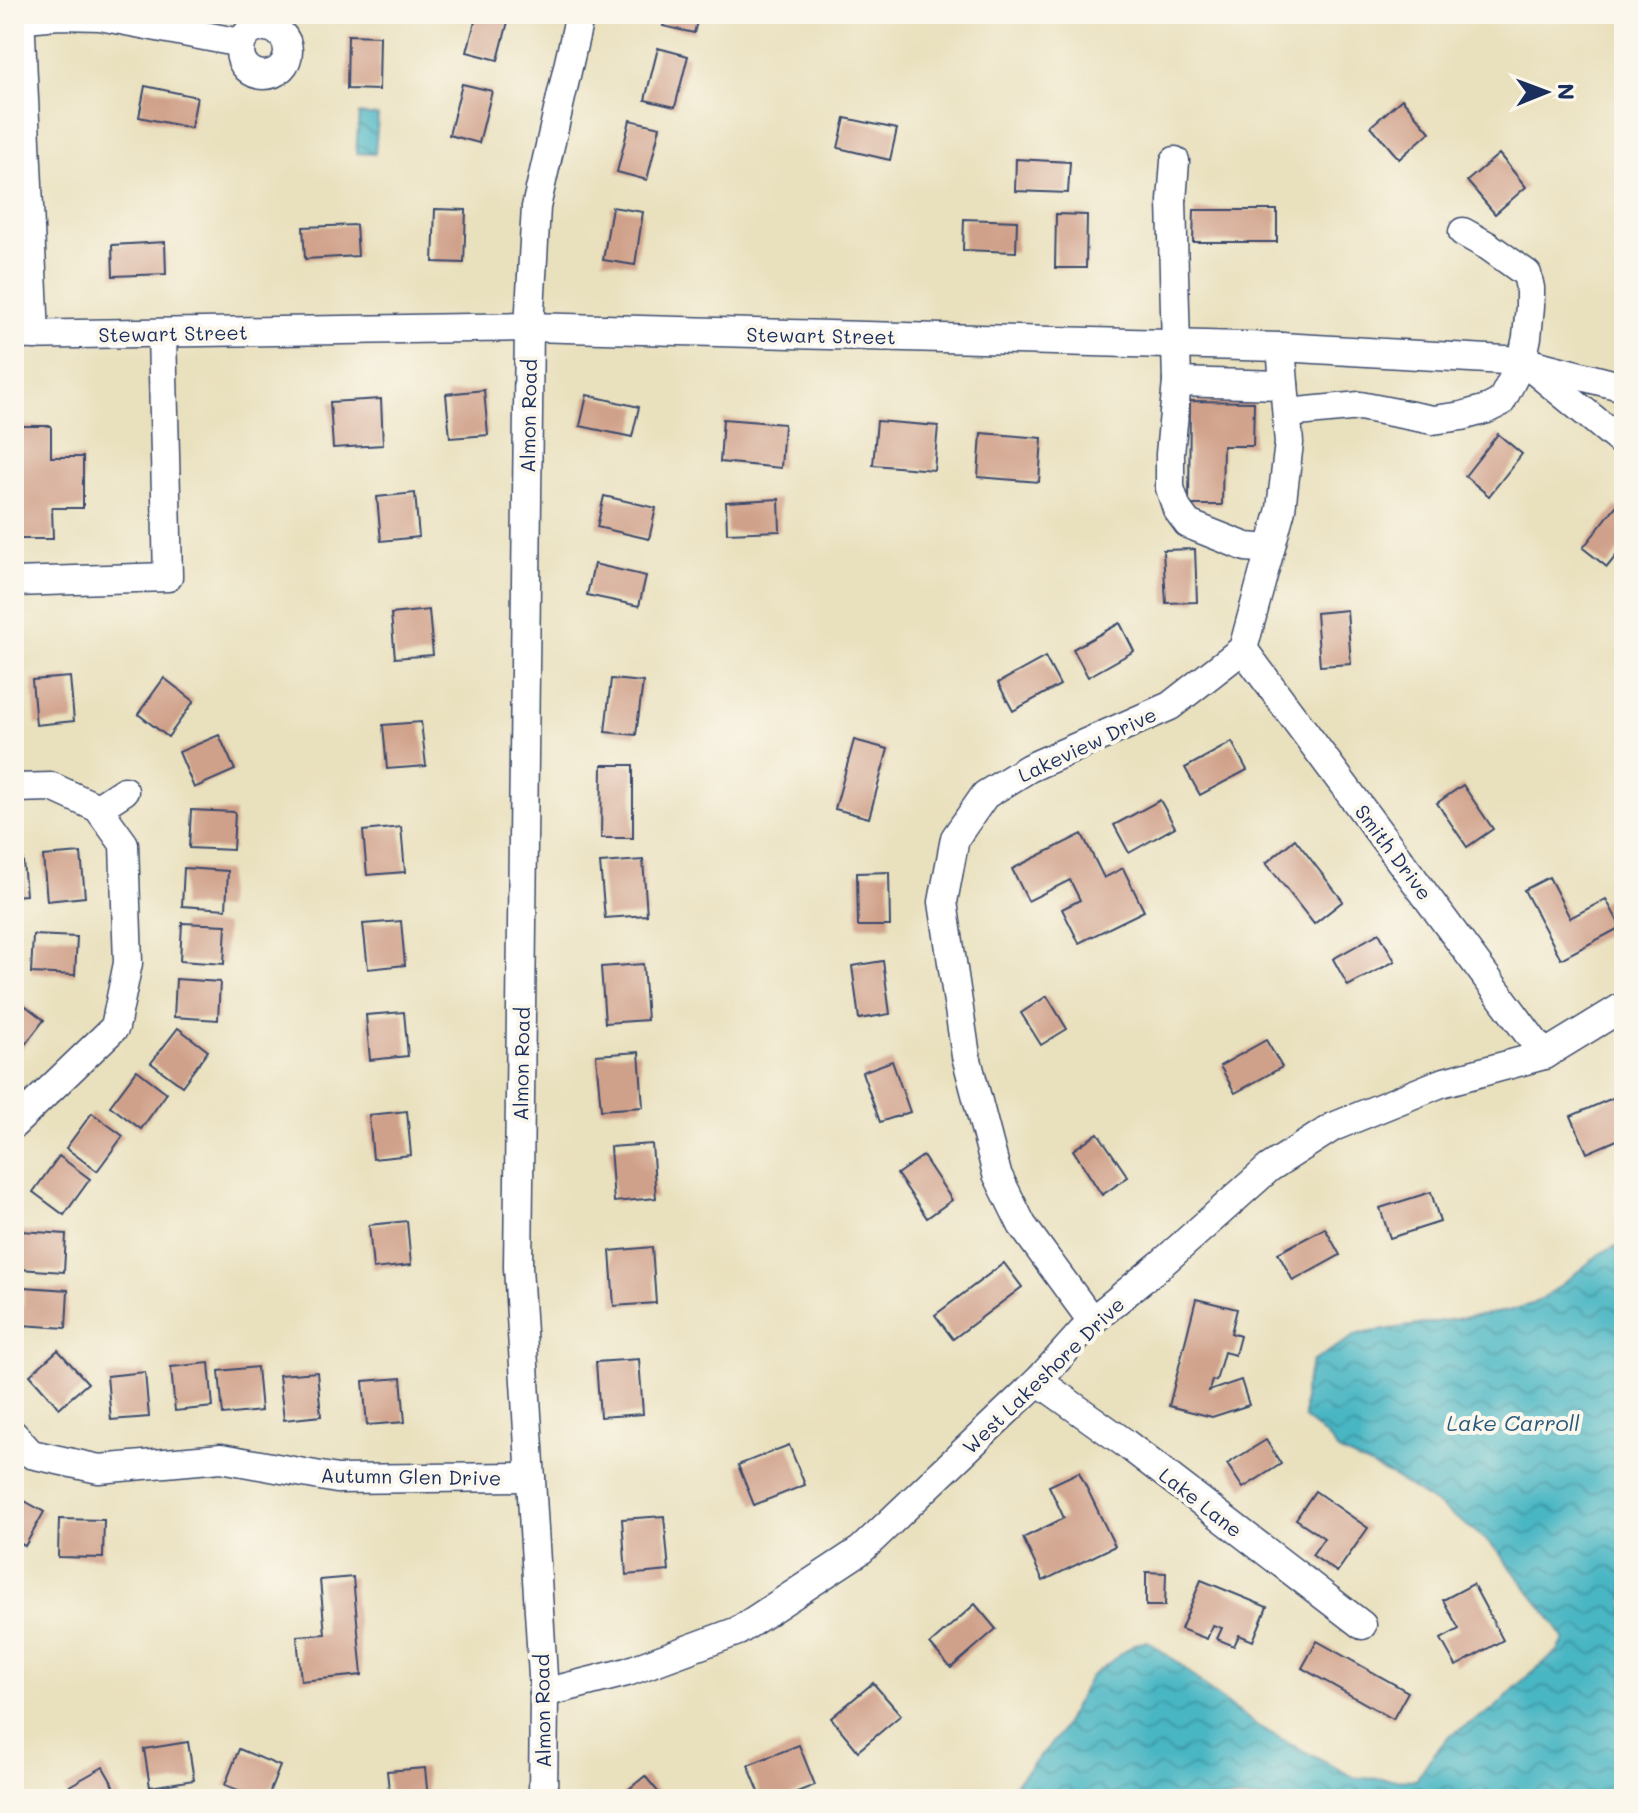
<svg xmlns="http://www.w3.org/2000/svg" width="1638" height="1813" viewBox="0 0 1638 1813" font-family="Mali,sans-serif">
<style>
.water{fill:url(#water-waves);stroke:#327290;stroke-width:2}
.building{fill:#d0a18a}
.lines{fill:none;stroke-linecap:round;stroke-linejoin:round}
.minor-casing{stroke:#3a4a6c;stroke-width:31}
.minor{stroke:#fff;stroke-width:28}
.labels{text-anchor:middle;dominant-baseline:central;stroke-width:8;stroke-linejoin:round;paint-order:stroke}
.street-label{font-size:20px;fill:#1b2f5e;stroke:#fbf7ec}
.water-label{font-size:22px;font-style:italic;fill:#28587c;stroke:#fbf7ec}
</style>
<defs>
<pattern id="water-waves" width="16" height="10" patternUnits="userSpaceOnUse" patternTransform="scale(2)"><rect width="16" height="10" fill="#48b6c3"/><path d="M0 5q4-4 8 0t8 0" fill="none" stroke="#3b94a2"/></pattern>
</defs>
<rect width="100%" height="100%" fill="#fbf7ec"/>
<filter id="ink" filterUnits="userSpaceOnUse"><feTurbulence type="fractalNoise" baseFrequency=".0125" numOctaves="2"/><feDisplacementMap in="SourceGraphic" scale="16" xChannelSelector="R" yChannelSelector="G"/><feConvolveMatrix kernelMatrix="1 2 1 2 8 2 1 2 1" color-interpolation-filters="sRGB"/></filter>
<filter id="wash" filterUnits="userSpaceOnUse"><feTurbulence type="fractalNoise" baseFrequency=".006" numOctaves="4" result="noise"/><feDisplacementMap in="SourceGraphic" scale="32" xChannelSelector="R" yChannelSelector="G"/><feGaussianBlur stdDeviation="1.8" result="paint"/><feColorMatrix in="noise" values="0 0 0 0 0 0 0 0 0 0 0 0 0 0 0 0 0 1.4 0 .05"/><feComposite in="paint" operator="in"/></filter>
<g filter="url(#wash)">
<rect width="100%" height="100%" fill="#e9e0bd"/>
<g class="water">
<path d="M359,114L378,116L375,154L356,153Z"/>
<path d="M1624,1242V1799H1002L1059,1735L1090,1677L1135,1644L1148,1641L1182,1666L1209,1690L1259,1727L1302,1750L1355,1778L1416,1780L1429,1760L1449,1736L1495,1708L1523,1680L1558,1651L1564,1640L1555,1624L1497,1550L1476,1532L1436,1504L1392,1476L1338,1451C1332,1437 1315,1428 1304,1418V1390L1312,1362L1358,1334L1508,1311L1532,1304L1547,1296L1601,1253Z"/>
</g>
<g id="blocks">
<g class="building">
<path d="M477,14H510L498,60L467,52Z"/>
<path d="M666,14H699L694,33L663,26Z"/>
<path d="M348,35L380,36L379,90L347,89Z"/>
<path d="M658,48L688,56L675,107L645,100Z"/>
<path d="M462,84L492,91L479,143L449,135Z"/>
<path d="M145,86L197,97L191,128L139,117Z"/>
<path d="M1402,99L1430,132L1399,159L1371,126Z"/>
<path d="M845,118L897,129L890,160L838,148Z"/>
<path d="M630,120L660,127L647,180L617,172Z"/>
<path d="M1499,154L1526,187L1495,214L1467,181Z"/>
<path d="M1016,159L1070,162L1068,193L1015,191Z"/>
<path d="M612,207L643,212L635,265L603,260Z"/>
<path d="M435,209L466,210L464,263L433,262Z"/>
<path d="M1194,210H1277V242H1193Z"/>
<path d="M1056,214L1087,215L1086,268H1055Z"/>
<path d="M964,219L1017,221L1016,252L963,250Z"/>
<path d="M356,225L358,256L305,259L303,227Z"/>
<path d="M165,242L166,274L113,276L112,245Z"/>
<path d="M484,390L488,435L450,438L446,394Z"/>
<path d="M587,395L639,407L632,437L580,426Z"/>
<path d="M381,399L383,445L333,448L330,402Z"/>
<path d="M1190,401L1254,402L1253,446H1223L1222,505H1189Z"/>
<path d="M723,419L784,424L781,468L720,462Z"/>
<path d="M877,421L938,426L934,470L873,465Z"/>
<path d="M14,426H51V457H83V508H52L53,539H14Z"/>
<path d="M981,433L1042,438L1039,482L978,477Z"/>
<path d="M1498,434L1522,454L1489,496L1465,476Z"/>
<path d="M415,493L419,537L381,541L377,497Z"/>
<path d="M604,496L656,508L649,539L597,527Z"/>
<path d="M779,499L780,531L727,533L726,502Z"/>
<path d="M1616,506L1624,513V546L1607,567L1583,548Z"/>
<path d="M1195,549L1197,602L1166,603L1163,550Z"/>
<path d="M594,564L646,576L639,606L587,595Z"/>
<path d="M429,610L433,655L395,658L391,614Z"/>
<path d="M1347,610L1351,664L1320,666L1316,613Z"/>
<path d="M1120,623L1134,651L1088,677L1073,649Z"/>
<path d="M1045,657L1060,685L1013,711L998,683Z"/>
<path d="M70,677L74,721L36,725L32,680Z"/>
<path d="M164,678L194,701L168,737L138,714Z"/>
<path d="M611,679L643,682L636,735L605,732Z"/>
<path d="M421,722L426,766L387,769L383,725Z"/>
<path d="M219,735L235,770L194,788L179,752Z"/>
<path d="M854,740L888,749L869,818L835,809Z"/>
<path d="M1232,742L1247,770L1200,795L1185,768Z"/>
<path d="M602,765H633V838H601Z"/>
<path d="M1463,785L1493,829L1467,847L1437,803Z"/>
<path d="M1160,800L1175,827L1129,853L1114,825Z"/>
<path d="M191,810L235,812L233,850L189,848Z"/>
<path d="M401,827L405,872L367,875L363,831Z"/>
<path d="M1082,834L1104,878L1123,868L1144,911L1079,943L1062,909L1080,900L1070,880L1028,901L1012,869Z"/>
<path d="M1295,839L1343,901L1314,924L1266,863Z"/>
<path d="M22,850L26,895L14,896V851Z"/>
<path d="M81,853L85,897L47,901L43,856Z"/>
<path d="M643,860L647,915L605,918L600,863Z"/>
<path d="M184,868L228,871L226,909L182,906Z"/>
<path d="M889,872L890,926H858L857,873Z"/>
<path d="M1549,877L1570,918L1606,899L1621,927L1561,959L1524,890Z"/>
<path d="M401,921L405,965L368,969L363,924Z"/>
<path d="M182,923L226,925L224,964L180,961Z"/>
<path d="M1379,933L1395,961L1348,986L1333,959Z"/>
<path d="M33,935L77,937L75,975L31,973Z"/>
<path d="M883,961L890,1014L859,1019L852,966Z"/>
<path d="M643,964L647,1020L605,1023L601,967Z"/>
<path d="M176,979L220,982L218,1020L174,1017Z"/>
<path d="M1047,996L1067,1029L1041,1045L1021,1013Z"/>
<path d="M14,997L44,1020L17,1055L14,1053Z"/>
<path d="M404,1012L408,1056L370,1060L366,1015Z"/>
<path d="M178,1028L208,1051L182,1086L151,1063Z"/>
<path d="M1266,1040L1282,1067L1235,1093L1220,1066Z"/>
<path d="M639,1052L643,1107L601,1110L596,1055Z"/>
<path d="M892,1061L910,1112L880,1122L862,1072Z"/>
<path d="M137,1070L167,1093L141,1129L110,1106Z"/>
<path d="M1624,1093V1137L1587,1153L1571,1116Z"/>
<path d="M407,1111L411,1155L373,1159L369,1115Z"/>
<path d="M92,1113L123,1136L97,1171L66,1148Z"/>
<path d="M1098,1133L1128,1177L1102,1195L1073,1150Z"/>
<path d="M652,1144L656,1198L614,1202L610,1147Z"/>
<path d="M59,1156L90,1179L64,1215L33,1192Z"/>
<path d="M923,1156L952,1200L927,1218L897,1174Z"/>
<path d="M1431,1192L1440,1222L1390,1238L1380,1208Z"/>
<path d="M407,1221L411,1265L373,1269L369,1225Z"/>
<path d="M1325,1228L1340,1255L1293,1281L1278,1253Z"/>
<path d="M21,1231L66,1234L64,1272L19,1269Z"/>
<path d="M652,1247L656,1303L614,1306L610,1251Z"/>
<path d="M1004,1263L1022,1287L953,1339L935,1315Z"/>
<path d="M24,1287L68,1290L66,1328L22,1325Z"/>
<path d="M1196,1299L1237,1309L1231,1333L1240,1336L1235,1355L1224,1352L1216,1381L1212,1380L1209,1391L1241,1380L1249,1405L1212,1417L1169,1406Z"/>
<path d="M58,1350L88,1383L59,1408L30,1375Z"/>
<path d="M639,1359L643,1414L600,1417L596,1362Z"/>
<path d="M209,1363L213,1407L175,1411L171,1367Z"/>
<path d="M257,1367L261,1411L223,1415L219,1371Z"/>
<path d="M145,1372L149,1417L111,1420L107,1376Z"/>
<path d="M317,1372L321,1416L284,1420L279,1375Z"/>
<path d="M401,1378L405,1422L367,1425L363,1381Z"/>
<path d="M1266,1440L1281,1464L1243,1488L1227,1464Z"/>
<path d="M789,1445L805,1485L754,1505L738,1465Z"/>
<path d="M1079,1472L1115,1546L1043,1581L1023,1538L1064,1518L1049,1486Z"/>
<path d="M1315,1491L1368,1528L1337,1572L1312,1555L1324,1538L1296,1519Z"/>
<path d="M14,1495L44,1512L25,1546L14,1539Z"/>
<path d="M664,1516L669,1571L626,1575L622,1519Z"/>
<path d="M59,1519L104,1520L103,1558L58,1557Z"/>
<path d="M1146,1572L1166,1573L1165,1606H1146Z"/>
<path d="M353,1577L362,1675L301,1681L297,1636L325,1634L320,1580Z"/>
<path d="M1201,1580L1267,1607L1253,1641L1239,1635L1234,1646L1217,1639L1222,1628L1213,1625L1207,1639L1181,1629Z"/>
<path d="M1473,1584L1503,1640L1456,1666L1441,1639L1459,1629L1443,1600Z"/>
<path d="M975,1604L996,1629L951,1668L930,1644Z"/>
<path d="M1317,1641L1408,1692L1393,1719L1302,1668Z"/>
<path d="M873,1683L901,1715L858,1751L831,1718Z"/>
<path d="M188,1742L194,1780L150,1787L144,1749Z"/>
<path d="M799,1745L815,1785L779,1799H762L748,1765Z"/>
<path d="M239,1749L280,1766L267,1799H261L225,1785Z"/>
<path d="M103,1767L121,1799H70L64,1789Z"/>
<path d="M425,1768L428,1799H390L387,1771Z"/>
<path d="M645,1776L664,1799H617Z"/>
</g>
</g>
</g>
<g filter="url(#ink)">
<use href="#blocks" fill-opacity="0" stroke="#3a4a6c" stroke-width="2"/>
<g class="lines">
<defs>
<g id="minor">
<path d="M20,14L35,335"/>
<path d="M14,19L59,15L100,16L241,43"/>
<circle cx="264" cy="51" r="24"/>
<path d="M1175,161L1172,201L1177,382L1170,454V488L1177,509L1188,524L1246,547L1270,549"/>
<path d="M14,335L529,327L1281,347L1522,361L1624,387"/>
<path d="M1529,366L1624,444"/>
<path d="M1177,382L1284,385"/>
<path d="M1287,413L1360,406L1433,420L1462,416L1487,409L1501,402L1522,361L1527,337L1530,306V288L1527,274L1488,246L1463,232"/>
<path d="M14,582L168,577L162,333"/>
<path d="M1243,649L1544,1055"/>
<path d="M14,788L52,787L98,808L124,844L128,963L115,1027L14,1124"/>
<path d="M98,808L124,791"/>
<path d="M1092,1321L1022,1225L997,1174L966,1056L943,902L955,838L985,795L1029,768L1170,706L1243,649L1281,509L1289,443L1281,347"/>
<path d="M1038,1381L1125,1443L1362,1625"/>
<path d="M14,1435L31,1454L99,1469L221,1458L337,1479L531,1477"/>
<path d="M544,1693L627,1672L738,1631L861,1550L1038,1381L1092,1321L1160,1265L1269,1168L1333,1127L1441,1083L1544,1055L1624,1006"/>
<path d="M543,1799L544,1693L518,1267L529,327L536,207L580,14"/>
</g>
</defs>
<use href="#minor" class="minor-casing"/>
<use href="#minor" class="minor"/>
</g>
</g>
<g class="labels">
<g class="street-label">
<text transform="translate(173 333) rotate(-1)">Stewart Street</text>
<text transform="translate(821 335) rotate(1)">Stewart Street</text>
<text transform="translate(528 416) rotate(-89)">Almon Road</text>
<text transform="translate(1087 744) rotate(-25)">Lakeview Drive</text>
<text transform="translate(1394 852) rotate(53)">Smith Drive</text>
<text transform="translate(521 1064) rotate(-89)">Almon Road</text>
<text transform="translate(1043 1375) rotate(-44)">West Lakeshore Drive</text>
<text transform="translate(411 1476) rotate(1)">Autumn Glen Drive</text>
<text transform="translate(1201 1502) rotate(38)">Lake Lane</text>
<text transform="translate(542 1711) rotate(-91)">Almon Road</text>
</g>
<g class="water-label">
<text x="1513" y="1422">Lake Carroll</text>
</g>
</g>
<rect width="1638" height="1813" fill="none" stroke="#fbf7ec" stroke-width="48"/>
<g transform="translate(1546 92) rotate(89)" stroke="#fbf7ec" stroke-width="6" paint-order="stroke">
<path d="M0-6L14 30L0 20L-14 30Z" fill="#1b2f5e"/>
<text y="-12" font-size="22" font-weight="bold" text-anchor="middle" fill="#1b2f5e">N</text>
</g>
</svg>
